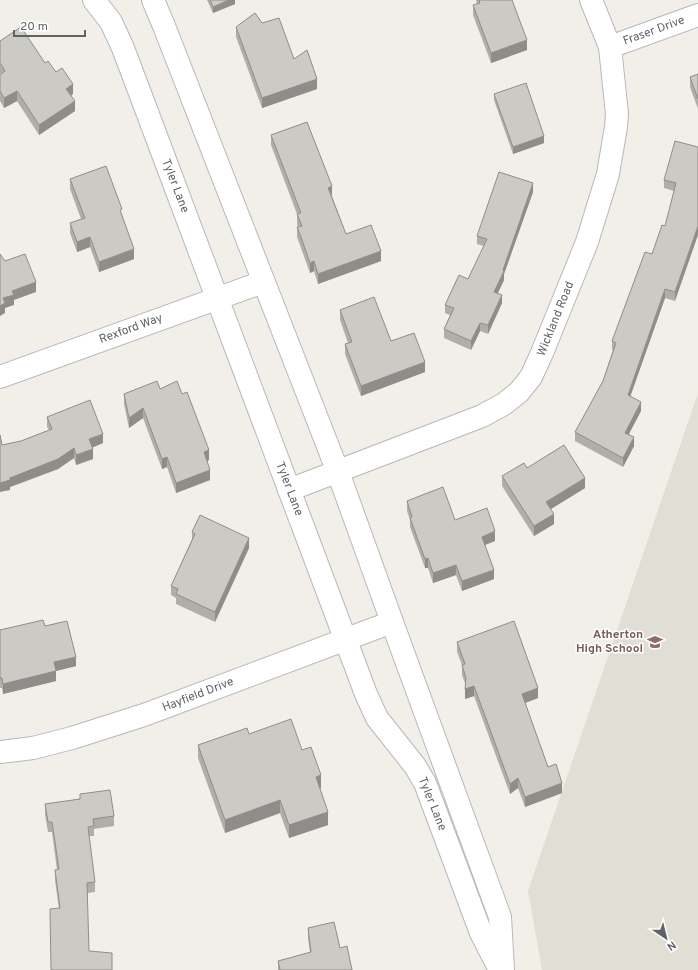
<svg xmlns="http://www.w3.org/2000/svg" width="698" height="970" viewBox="0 0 698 970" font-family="Overpass,sans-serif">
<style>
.education{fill:#e1ded6}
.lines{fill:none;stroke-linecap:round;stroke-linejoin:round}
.minor-casing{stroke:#b5b8bc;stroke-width:24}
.minor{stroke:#fff;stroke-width:22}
.wall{fill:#afaea9}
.shaded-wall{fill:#8f8d8a}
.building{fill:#cccac5;stroke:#8f8d8a}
.labels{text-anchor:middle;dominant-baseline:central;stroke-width:3;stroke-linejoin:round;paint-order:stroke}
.street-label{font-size:12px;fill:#5f6368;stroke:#fff}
.education-label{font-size:12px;font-weight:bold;fill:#785e54;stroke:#fff;text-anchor:end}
</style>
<rect width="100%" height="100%" fill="#f1efe8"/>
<path class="education" d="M698,393V970H542L528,891Z"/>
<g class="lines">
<defs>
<g id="minor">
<path d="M94,0L111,22L123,48L366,694L377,718L415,766L425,783L481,933L500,970"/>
<path d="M153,0L164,26L338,472L392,622L500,917L503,969"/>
<path d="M610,47L698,15"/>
<path d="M0,377L263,282"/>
<path d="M289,490L482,416L504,404L519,392L531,377L542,353L587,242L608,174L616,127L617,114L610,47L591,0"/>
<path d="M0,752L33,748L72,738L144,715L392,622"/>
</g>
</defs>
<use href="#minor" class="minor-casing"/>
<use href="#minor" class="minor"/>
</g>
<g class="wall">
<path d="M207,0H235V4L213,13Z"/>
<path d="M476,0H512L527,50L491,63L473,15V5L477,4Z"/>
<path d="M262,23L294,59L317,89L262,108L236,37V27Z"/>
<path d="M0,41L45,63L56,72L73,94L71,96L75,111L39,135L17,101L4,108L0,101V75L1,74L0,73Z"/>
<path d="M698,74V109L690,87V77Z"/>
<path d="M494,94L544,143L513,154L494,100Z"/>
<path d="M271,135L332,196L346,234L381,261L318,284L314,271L310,273L297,237V227H298L297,224V214L271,145Z"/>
<path d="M698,147L675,301L665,298L630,396L641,411L629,434L634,446L623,467L575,441V432L603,381L613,350H612V341L665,226L674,191L664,188V180Z"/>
<path d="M70,179L122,215L134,259L99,272L90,247L77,252L70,233V223L81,219L70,189Z"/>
<path d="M533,192L504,274V280L498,293L502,303L488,334L480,331L471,350L444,338V329L450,315L445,313V305L468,279L484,246L477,244V236Z"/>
<path d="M340,310L391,341L425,372L361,396L345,354V344L348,343L340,320Z"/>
<path d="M160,389L209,460L207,461L210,480L176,493L167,467L162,469L143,418L129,428L124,404V394Z"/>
<path d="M47,417L103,443L93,447V459L76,465L74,458L58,469L10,487V490L2,445L21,441L49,430L47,427Z"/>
<path d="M527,468L585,488L551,509L554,524L534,536L502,486V476Z"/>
<path d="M407,501L455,520L495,541L485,545L494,579L462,591L456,575L433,583L428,568H425L410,527V520L407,511Z"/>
<path d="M192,532L249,548L215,622L176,604V598L171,595V586L192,539Z"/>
<path d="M45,626L76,666L56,671V681L3,694L2,688H0V630Z"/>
<path d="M457,642L538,698L525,703L548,767L562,793L525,807L518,788L510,794L474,696L465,699L466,686L462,675V665L457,652Z"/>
<path d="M249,734L302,750L321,788H320L328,825L289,838L280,813L225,833L198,758V745Z"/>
<path d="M80,794L114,816V826L94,829V836H89L95,882V892L88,893L51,970L59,909L55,880V870H57L52,832H48L45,814V804L80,799Z"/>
<path d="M308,928L340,948L352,970H278V961L310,953L308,938Z"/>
</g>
<g class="shaded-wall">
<path d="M229,0H235V4L213,13V7Z"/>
<path d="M527,40V50L491,63V53Z"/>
<path d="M317,79V89L262,108V98Z"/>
<path d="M73,84V94L66,99V89Z"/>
<path d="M17,91V101L4,108V98Z"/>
<path d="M75,101V111L39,135V125Z"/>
<path d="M544,136V143L513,154V147Z"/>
<path d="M533,183V192L504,274V280L494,301V292Z"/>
<path d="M332,186V196L328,188Z"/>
<path d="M698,226V235L675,301V292Z"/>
<path d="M90,237V247L77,252V242Z"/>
<path d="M134,249V259L99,272V262Z"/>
<path d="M381,251V261L318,284V274Z"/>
<path d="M314,261V271L310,273V263Z"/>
<path d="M36,282V292L14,300V305L5,308V313L0,316V306L3,298L12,291Z"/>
<path d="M665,289V298L628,403V395Z"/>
<path d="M502,295V303L488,334V325Z"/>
<path d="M480,323V331L471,350V341Z"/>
<path d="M425,362V372L361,396V386Z"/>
<path d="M641,402V411L625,441V433Z"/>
<path d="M143,408V418L129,428V418Z"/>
<path d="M103,434V443L89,449V439Z"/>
<path d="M634,437V446L623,467V458Z"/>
<path d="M74,448V458L58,469L10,487V490L0,492V483Z"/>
<path d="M93,449V459L76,465V455Z"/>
<path d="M209,450V460L204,462V452Z"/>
<path d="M167,457V467L162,469V459Z"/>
<path d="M210,470V480L176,493V483Z"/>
<path d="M585,478V488L546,512V502Z"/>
<path d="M554,514V524L534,536V526Z"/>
<path d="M495,531V541L482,546V537Z"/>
<path d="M249,538V548L215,622V612Z"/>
<path d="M428,558V568H425V559Z"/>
<path d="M456,565V575L433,583V573Z"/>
<path d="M494,570V579L462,591V581Z"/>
<path d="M76,657V666L56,671V681L3,694V684L54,662Z"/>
<path d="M474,686V696L465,699V689Z"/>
<path d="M538,688V698L522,704V694Z"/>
<path d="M321,775V788L316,790V777Z"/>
<path d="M518,778V788L510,794V784Z"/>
<path d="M562,783V793L525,807V797Z"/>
<path d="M280,800V813L225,833V820Z"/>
<path d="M328,812V825L289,838V825Z"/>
</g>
<g class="building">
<path d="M210,0H229L213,7Z"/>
<path d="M479,0H512L527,40L491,53L473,5L480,3Z"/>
<path d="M255,13L262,23L279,18L294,59L307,50L317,79L262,98L236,27Z"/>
<path d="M21,27L45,63L48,61L56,72L62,68L73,84L66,89L75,101L39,125L17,91L4,98L0,91V75L5,71L0,63V41Z"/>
<path d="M698,74V99L690,77Z"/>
<path d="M526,83L544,136L513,147L494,94Z"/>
<path d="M307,122L332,186L328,188L346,234L371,225L381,251L318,274L314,261L310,263L301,237L297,227L302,226L297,214L301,213L271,135Z"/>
<path d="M675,141L698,147V226L675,292L665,289L628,395L641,402L625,433L634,437L623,458L575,432L603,381L616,343L612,341L645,252L652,254L662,225L665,226L676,183L664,180Z"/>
<path d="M106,166L122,209L120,210L134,249L99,262L90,237L77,242L70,223L85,218L70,179Z"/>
<path d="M499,172L533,183L503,270L504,271L494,292L502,295L488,325L480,323L471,341L444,329L454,308L445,305L459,275L468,279L487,239L477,236Z"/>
<path d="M0,254L5,261L25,254L36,282L12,291L14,295L3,298L5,303L0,306Z"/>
<path d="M374,297L391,341L414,333L425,362L361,386L345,344L352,342L340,310Z"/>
<path d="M157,381L160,389L177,381L182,394L187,392L209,450L204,452L210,470L176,483L167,457L162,459L143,408L129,418L124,394Z"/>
<path d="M90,400L103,434L89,439L93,449L76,455L74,448L58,459L10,478V480L0,483V435L2,445L21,441L52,429L47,417Z"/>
<path d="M564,445L585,478L546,502L554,514L534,526L502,476L524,463L527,468Z"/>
<path d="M443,487L455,520L487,508L495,531L482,537L494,570L462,581L456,565L433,573L428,558L425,559L410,518L412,517L407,501Z"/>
<path d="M200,515L249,538L215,612L176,594L178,589L171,586L195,534L192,532Z"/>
<path d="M43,620L45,626L67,621L76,657L54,662L56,671L3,684L2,678H0V630Z"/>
<path d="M514,621L538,688L522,694L548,767L556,764L562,783L525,797L518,778L510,784L474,686L465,689L466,678L462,665L465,664L457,642Z"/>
<path d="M291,719L302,750L311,747L321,775L316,777L328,812L289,825L280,800L225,820L198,745L247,728L249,734Z"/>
<path d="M110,790L114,816L93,819L94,826L88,827L95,882L87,883L89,951L112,953V970H51L50,909L60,908L55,870L59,869L52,822H48L45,804L80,799V794Z"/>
<path d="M334,922L340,948L347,946L352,970H280L278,961L311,952L308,928Z"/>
</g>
<defs>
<symbol id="school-bare" viewBox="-9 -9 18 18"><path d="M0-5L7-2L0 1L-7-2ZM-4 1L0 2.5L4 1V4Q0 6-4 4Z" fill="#8d6e63" stroke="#fff" stroke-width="2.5" paint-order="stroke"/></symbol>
</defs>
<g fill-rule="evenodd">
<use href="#school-bare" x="644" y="631" width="22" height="22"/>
</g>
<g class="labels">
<g class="street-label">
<text transform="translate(654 31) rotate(-20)">Fraser Drive</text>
<text transform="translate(175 186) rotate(69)">Tyler Lane</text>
<text transform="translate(556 319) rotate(-68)">Wickland Road</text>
<text transform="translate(131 329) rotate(-20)">Rexford Way</text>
<text transform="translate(289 489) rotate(69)">Tyler Lane</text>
<text transform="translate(198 695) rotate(-21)">Hayfield Drive</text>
<text transform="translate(432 804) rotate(68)">Tyler Lane</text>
</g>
<g class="education-label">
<text x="643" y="635">Atherton<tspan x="643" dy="14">High School</tspan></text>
</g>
</g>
<g transform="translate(666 938) rotate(145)" stroke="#ffffff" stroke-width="3" paint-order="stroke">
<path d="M0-3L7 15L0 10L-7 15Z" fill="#5f6368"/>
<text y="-6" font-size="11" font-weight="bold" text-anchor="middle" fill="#5f6368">N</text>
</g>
<path d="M14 30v6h71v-6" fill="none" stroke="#5f6368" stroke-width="2"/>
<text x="20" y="30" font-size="12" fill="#5f6368" stroke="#ffffff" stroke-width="3" paint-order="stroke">20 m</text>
</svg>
